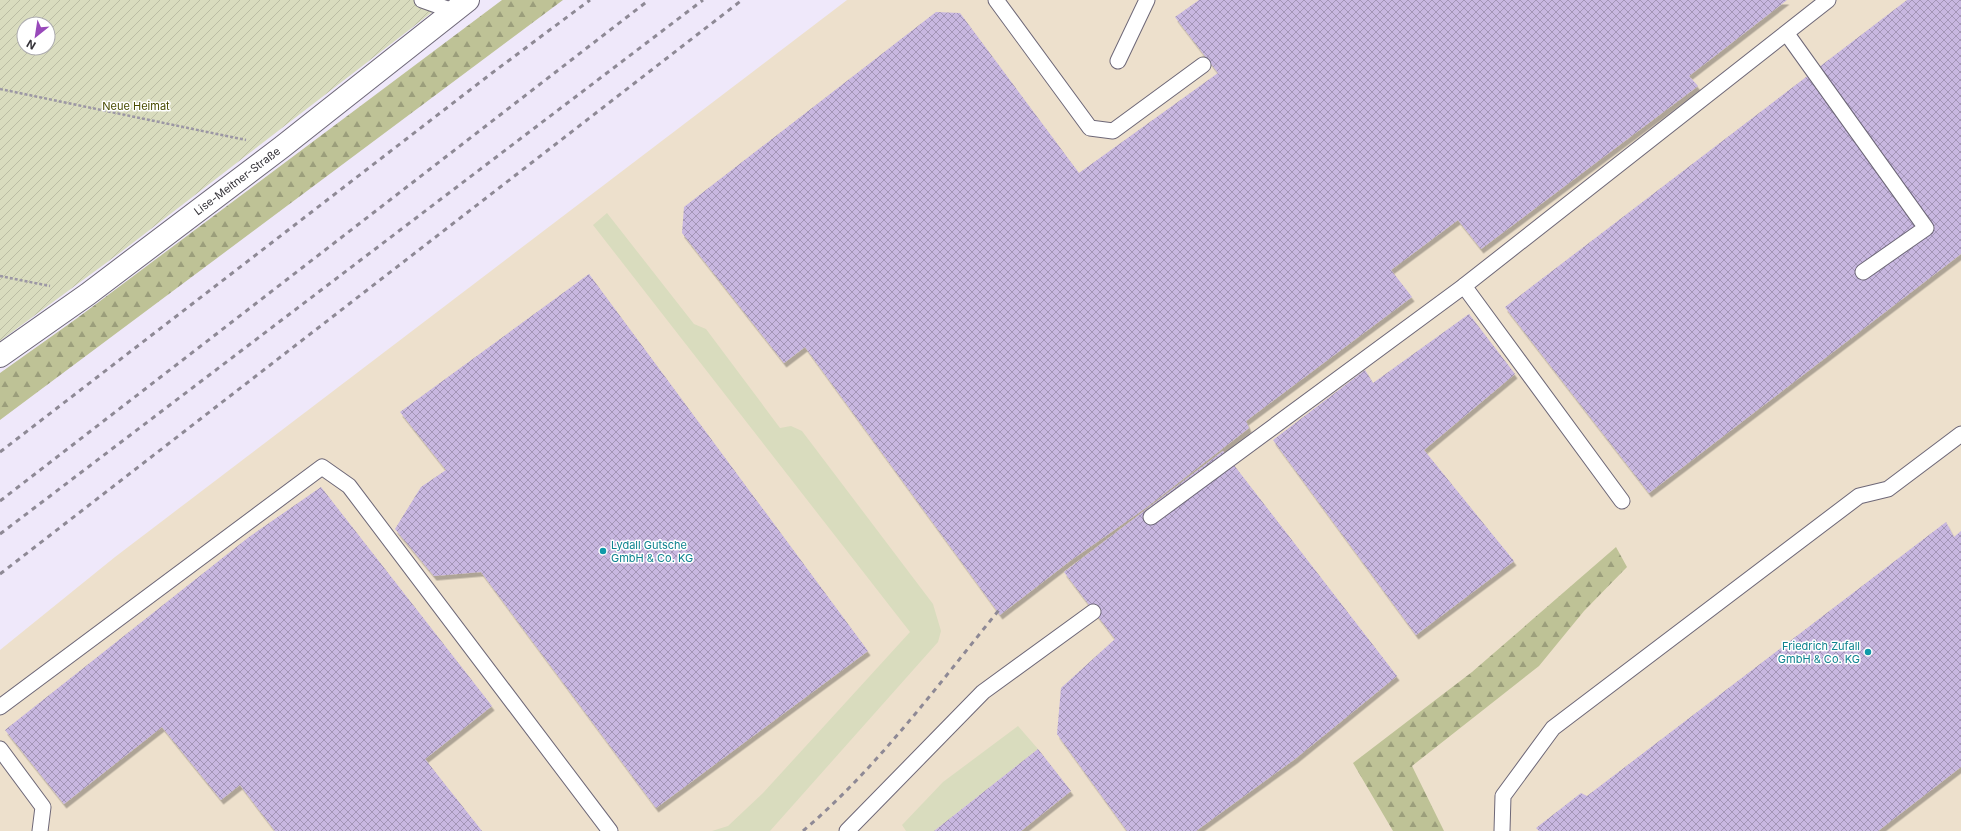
<svg xmlns="http://www.w3.org/2000/svg" width="1961" height="831" viewBox="0 0 1961 831" font-family="Inter,sans-serif">
<style>
.industrial{fill:#ede0cc}
.grass{fill:#d9dcbe}
.forest{fill:url(#forest-firs)}
.garden{fill:url(#garden-furrows);fill-rule:evenodd}
.building{fill:url(#building-cross-hatch);filter:url(#shadow)}
.lines{fill:none;stroke-linecap:round;stroke-linejoin:round}
.service-casing{stroke:#6d6777;stroke-width:17}
.minor-casing{stroke:#6d6777;stroke-width:24}
.path{stroke:#9c97a4;stroke-width:2.5;stroke-dasharray:3 2;stroke-linecap:butt}
.service{stroke:#fff;stroke-width:15}
.minor{stroke:#fff;stroke-width:22}
.rail{stroke:#8e8995;stroke-width:3;stroke-dasharray:5 5;stroke-linecap:butt}
.culture-dot{fill:#0f9aa8;stroke:#fff;stroke-width:1.5}
.labels{text-anchor:middle;dominant-baseline:central;stroke-width:3;stroke-linejoin:round;paint-order:stroke}
.park-label{font-size:11px;fill:#484b00;stroke:#fff}
.street-label{font-size:11px;fill:#323036;stroke:#fff}
.culture-label{font-size:11px;fill:#0d838f;stroke:#fff;text-anchor:start}
</style>
<defs>
<pattern id="forest-firs" width="22" height="20" patternUnits="userSpaceOnUse"><rect width="22" height="20" fill="#bec296"/><path d="M5 1l3.5 6h-7zM16 11l3.5 6h-7z" fill="#9b9e7b"/></pattern>
<pattern id="garden-furrows" width="10" height="10" patternUnits="userSpaceOnUse"><rect width="10" height="10" fill="#d9dcbe"/><path d="M-1 1l2-2M0 10L10 0M9 11l2-2" fill="none" stroke="#bbbda4"/></pattern>
<pattern id="building-cross-hatch" width="8" height="8" patternUnits="userSpaceOnUse"><rect width="8" height="8" fill="#c8b7e0"/><path d="M0 0l8 8M0 8l8-8" fill="none" stroke="#a395b6"/></pattern>
<filter id="shadow"><feDropShadow dx="2.5" dy="4.5" stdDeviation="0" flood-color="#0004"/></filter>
</defs>
<rect width="100%" height="100%" fill="#efe8fa"/>
<path class="industrial" d="M847,0H1961V831H0V650L115,557Z"/>
<g class="grass">
<path d="M607,213L694,324L706,329L780,428L791,426L802,431L933,604L941,631L938,642L770,831H712L728,826L763,793L910,632L593,225Z"/>
<path d="M1018,726L1038,749L934,831H906L902,825L943,782Z"/>
</g>
<g class="forest">
<path d="M502,0H563L0,420V373L76,319Z"/>
<path d="M1616,547L1627,567L1584,611L1539,666L1412,766L1444,831H1393L1353,763L1472,672Z"/>
</g>
<path class="garden" d="M0,0H448L121,252L0,341ZM24,24H48V48H24Z"/>
<g class="building">
<path d="M1199,0H1787L1689,76L1698,86L1481,249L1458,220L1391,270L1412,297L1246,421L1249,428L1147,507L1070,561L1000,615L805,347L784,363L682,233L684,207L936,12L960,13L1079,173L1218,73L1175,17Z"/>
<path d="M1907,0H1961V254L1649,493L1505,307Z"/>
<path d="M589,274L868,651L656,808L481,572L434,576L395,529L421,487L446,470L400,412Z"/>
<path d="M1469,314L1515,374L1424,450L1514,561L1416,635L1273,440L1365,370L1373,383Z"/>
<path d="M1223,451L1397,676L1295,759L1196,831H1127L1057,734L1061,688L1115,639L1064,572Z"/>
<path d="M321,487L492,706L425,759L482,831H275L240,785L221,800L162,727L64,804L5,730L249,537Z"/>
<path d="M1946,522L1954,537L1961,531V767L1878,831H1539L1536,828L1581,793L1587,796Z"/>
<path d="M1038,749L1071,791L1021,831H934Z"/>
</g>
<g class="lines">
<defs>
<g id="service">
<path d="M422,0L453,11"/>
<path d="M996,0L1090,128L1113,131L1203,65"/>
<path d="M1787,34L1926,228L1863,272"/>
<path d="M1118,61L1147,0"/>
<path d="M1464,286L1622,501"/>
<path d="M1151,517L1464,286L1828,0"/>
<path d="M0,707L322,467L349,486L610,831"/>
<path d="M0,749L43,807L40,831"/>
<path d="M847,831L983,692L1093,612"/>
<path d="M1502,831L1503,796L1553,728L1859,496L1888,489L1961,434"/>
</g>
<path id="minor" d="M0,356L88,294L282,147L468,0"/>
</defs>
<use href="#service" class="service-casing"/>
<use href="#minor" class="minor-casing"/>
<g class="path">
<path d="M0,89L246,140"/>
<path d="M0,276L50,286"/>
</g>
<use href="#service" class="service"/>
<use href="#minor" class="minor"/>
<g class="rail">
<path d="M0,452L492,73L590,0"/>
<path d="M0,501L649,0"/>
<path d="M0,534L703,0"/>
<path d="M0,574L742,0"/>
<path d="M803,831C878,767 937,686 999,610"/>
</g>
</g>
<g class="culture-dot">
<circle cx="603" cy="551" r="4"/>
<circle cx="1868" cy="652" r="4"/>
</g>
<g class="labels">
<g class="park-label">
<text x="136" y="106">Neue Heimat</text>
</g>
<g class="street-label">
<text transform="translate(237 181) rotate(-37)">Lise-Meitner-Straße</text>
</g>
<g class="culture-label">
<text x="611" y="545">Lydall Gutsche<tspan x="611" dy="13">GmbH &amp; Co. KG</tspan></text>
<text x="1860" y="646" text-anchor="end">Friedrich Zufall<tspan x="1860" dy="13">GmbH &amp; Co. KG</tspan></text>
</g>
</g>
<g transform="translate(36 36) rotate(210)"><circle r="19" fill="#ffffff" stroke="#adacaf"/>
<path d="M0-3L7 15L0 10L-7 15Z" fill="#9849ba"/>
<text y="-6" font-size="11" font-weight="bold" text-anchor="middle" fill="#323036">N</text>
</g>
</svg>
